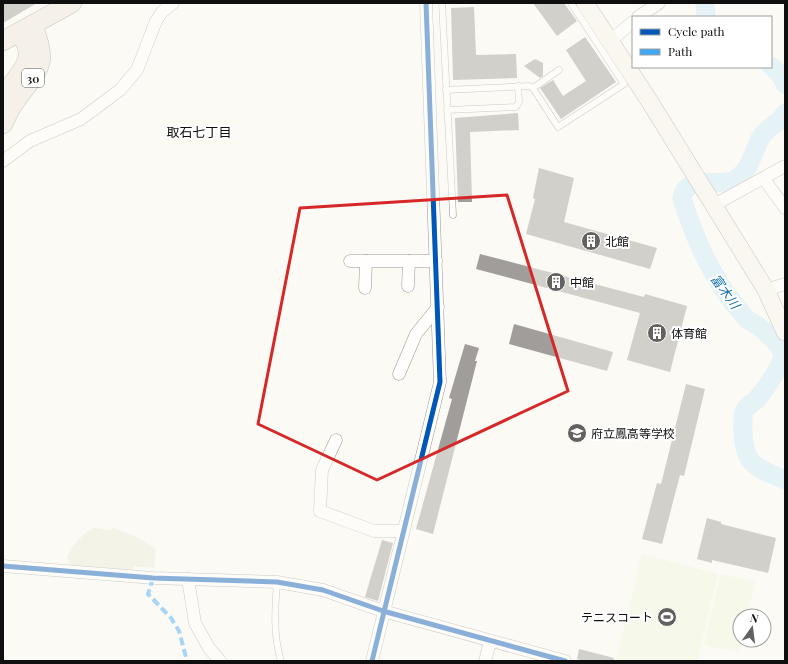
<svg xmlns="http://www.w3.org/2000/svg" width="788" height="664" viewBox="0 0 788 664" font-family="'Playfair Display','Noto Sans JP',serif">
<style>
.cemetery{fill:#e9edd7}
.pitch{fill:#f0f6dd}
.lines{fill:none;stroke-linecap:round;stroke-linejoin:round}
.river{stroke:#c9eaf8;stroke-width:19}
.building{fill:#a09d9a}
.lane-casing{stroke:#969592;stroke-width:7}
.street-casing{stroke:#969592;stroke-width:13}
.secondary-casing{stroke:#8c8b89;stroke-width:18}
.primary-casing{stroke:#83827f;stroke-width:20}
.lane{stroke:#fffefd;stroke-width:6}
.street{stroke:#fffefd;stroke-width:12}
.secondary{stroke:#f5f3eb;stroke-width:17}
.primary{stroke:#eee7d9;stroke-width:19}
.quiet{stroke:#3fa9f5;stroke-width:4;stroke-dasharray:8 4;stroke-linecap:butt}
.cycleway-casing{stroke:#fff;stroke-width:8}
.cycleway{stroke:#0057b8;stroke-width:5}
.marked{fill:none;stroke:#d62828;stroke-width:3;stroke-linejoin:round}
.labels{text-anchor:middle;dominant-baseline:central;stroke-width:4;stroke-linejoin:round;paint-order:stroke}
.shield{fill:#fff;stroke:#575757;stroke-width:1}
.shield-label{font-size:11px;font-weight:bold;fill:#0f0f0f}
.poi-label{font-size:12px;fill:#0f0f0f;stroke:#fff;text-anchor:start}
.neighbourhood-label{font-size:13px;fill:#0f0f0f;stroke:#fff}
.water-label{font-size:13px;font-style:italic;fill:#116fa9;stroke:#fff}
</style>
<rect width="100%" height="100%" fill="#fcfaf4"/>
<path class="cemetery" d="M94,528L112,530V528L135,536L156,549L154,568L134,566L132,572L71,567L67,557C74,543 81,535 94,528Z"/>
<g class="pitch">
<path d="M642,554L718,574L697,661H616Z"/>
<path d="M721,574L755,582L747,616H740V640H742L739,652L704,645Z"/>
</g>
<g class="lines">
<g class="river">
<path d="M705,3L706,17"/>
<path d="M771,66L780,74L785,84"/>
<path d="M785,113C780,124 767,127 761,137C753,151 751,171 734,180C718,188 685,173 682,199C697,244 713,281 745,317C748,321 754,323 758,326C767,333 779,344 784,355C778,371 767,387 756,400C753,403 747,406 745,410C742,416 743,424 743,431C744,467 757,467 785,480"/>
</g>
</g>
<g class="building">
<path d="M7,3H37L3,23V5Z"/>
<path d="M533,3H564L577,21L557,36Z"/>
<path d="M474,7L476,55L516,54L517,78L453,80L451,8Z"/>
<path d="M585,37L616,82L561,119L540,88L553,80L563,96L586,81L566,50Z"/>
<path d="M535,59L543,63V76L540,78L524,66Z"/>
<path d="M518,113L519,130L470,132L472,202H458L455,118Z"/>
<path d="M539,168L574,178L564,222L657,248L650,269L526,234L535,199L533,198Z"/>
<path d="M480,254L644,297L645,294L687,306L670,372L627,360L640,313L476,269Z"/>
<path d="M514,324L613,352L607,371L509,344Z"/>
<path d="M465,344L479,348L475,361H477L433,534L416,529L452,399L449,398Z"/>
<path d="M686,384L705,389L684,476L680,475L662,544L642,539L657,483L661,484Z"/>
<path d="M707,518L721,522V524L776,538L768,573L712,560V563L697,559Z"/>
<path d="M382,540L393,543L378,601L365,597Z"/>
<path d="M579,649L614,658L613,661H584L577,659Z"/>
</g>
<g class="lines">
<defs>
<g id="lane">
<path d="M442,3L453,215"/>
<path d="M533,88L559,70"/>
<path d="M446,90L529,86L533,88L558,127L624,84L571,3"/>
<path d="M447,110L516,107L519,102L518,86"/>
<path d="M277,582C275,609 273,635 281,661"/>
</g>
<g id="street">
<path d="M638,17L659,3"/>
<path d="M611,40L633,22"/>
<path d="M3,161L30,141L81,119L120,90L137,70L156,21L162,12L173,3"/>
<path d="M764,179L785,208"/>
<path d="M714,205L785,166"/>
<path d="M350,261H436"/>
<path d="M408,286L409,261"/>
<path d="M365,288L366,261"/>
<path d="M766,290L785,284"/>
<path d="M399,374L416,334L438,307"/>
<path d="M336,440L322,470L320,511L374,531H403"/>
<path d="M3,566L153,578L277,582L323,590L383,611L565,661"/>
<path d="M188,579L195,623L209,648L220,661"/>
<path d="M372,661L440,382L426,3"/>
<path d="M485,661L490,642"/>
</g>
<path id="secondary" d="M585,3L650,102L766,290L785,332"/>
<g id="primary">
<path d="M3,41L72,3"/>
<path d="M7,91C19,74 38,58 22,37"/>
<path d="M3,124C7,115 11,106 17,99C39,68 49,65 33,26"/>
</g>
</defs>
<use href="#lane" class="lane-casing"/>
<use href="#street" class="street-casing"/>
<use href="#secondary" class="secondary-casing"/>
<use href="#primary" class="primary-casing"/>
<use href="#lane" class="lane"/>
<use href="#street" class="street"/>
<use href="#secondary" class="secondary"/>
<use href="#primary" class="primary"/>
<path class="quiet" d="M153,578L148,594L171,618L179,631L187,661"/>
<defs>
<g id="cycleway">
<path d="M3,566L153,578L277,582L323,590L383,611L565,661"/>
<path d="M372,661L440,382L426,3"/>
</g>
</defs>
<use href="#cycleway" class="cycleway-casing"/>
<use href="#cycleway" class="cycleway"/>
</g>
<path d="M0 0H788V664H0ZM507,195L568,391L377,480L258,424L300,208Z" fill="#fcfaf4" fill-opacity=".55" fill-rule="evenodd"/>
<path class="marked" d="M507,195L568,391L377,480L258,424L300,208Z"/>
<defs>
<symbol id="building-disc" viewBox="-11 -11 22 22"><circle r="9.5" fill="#62615f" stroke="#fff"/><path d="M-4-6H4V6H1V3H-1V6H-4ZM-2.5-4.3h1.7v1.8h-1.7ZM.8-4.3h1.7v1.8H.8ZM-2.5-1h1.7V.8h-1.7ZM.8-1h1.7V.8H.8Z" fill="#fff"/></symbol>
<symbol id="school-disc" viewBox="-11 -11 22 22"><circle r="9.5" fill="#62615f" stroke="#fff"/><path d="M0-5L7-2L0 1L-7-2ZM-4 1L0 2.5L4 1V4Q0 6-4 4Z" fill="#fff"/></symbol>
<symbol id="stadium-disc" viewBox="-11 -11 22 22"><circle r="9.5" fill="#62615f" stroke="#fff"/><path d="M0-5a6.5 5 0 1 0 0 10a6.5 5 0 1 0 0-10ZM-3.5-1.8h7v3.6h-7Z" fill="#fff"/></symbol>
</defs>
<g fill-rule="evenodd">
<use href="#building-disc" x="580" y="230" width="22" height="22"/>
<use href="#building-disc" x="545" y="271" width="22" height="22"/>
<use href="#building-disc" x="646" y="322" width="22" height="22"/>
<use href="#school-disc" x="566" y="422" width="22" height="22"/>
<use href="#stadium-disc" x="656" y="606" width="22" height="22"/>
</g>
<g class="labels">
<rect class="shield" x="22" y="69" width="22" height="18" rx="3"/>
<g class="shield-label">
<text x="33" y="78">30</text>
</g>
<g class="poi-label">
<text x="605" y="241">北館</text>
<text x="570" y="282">中館</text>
<text x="671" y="333">体育館</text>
<text x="591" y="433">府立鳳高等学校</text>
<text x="653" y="617" text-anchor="end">テニスコート</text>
</g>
<g class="neighbourhood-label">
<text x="199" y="131">取石七丁目</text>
</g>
<g class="water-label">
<text transform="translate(726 291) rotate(54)">富木川</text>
</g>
</g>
<rect width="788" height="664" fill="none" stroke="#0f0f0f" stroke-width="8"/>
<rect x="632" y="16" width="140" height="52" fill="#ffffff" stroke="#9f9f9f"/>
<rect x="640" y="29" width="20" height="6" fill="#0057b8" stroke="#9f9f9f"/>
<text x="668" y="36" font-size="12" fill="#0f0f0f">Cycle path</text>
<rect x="640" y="49" width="20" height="6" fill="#3fa9f5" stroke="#9f9f9f"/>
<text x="668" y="56" font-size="12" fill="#0f0f0f">Path</text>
<g transform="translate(752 628) rotate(14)"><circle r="19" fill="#ffffff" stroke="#9f9f9f"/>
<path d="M0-3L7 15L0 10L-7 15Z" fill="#62615f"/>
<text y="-6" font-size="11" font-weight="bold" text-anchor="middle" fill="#0f0f0f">N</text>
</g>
</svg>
